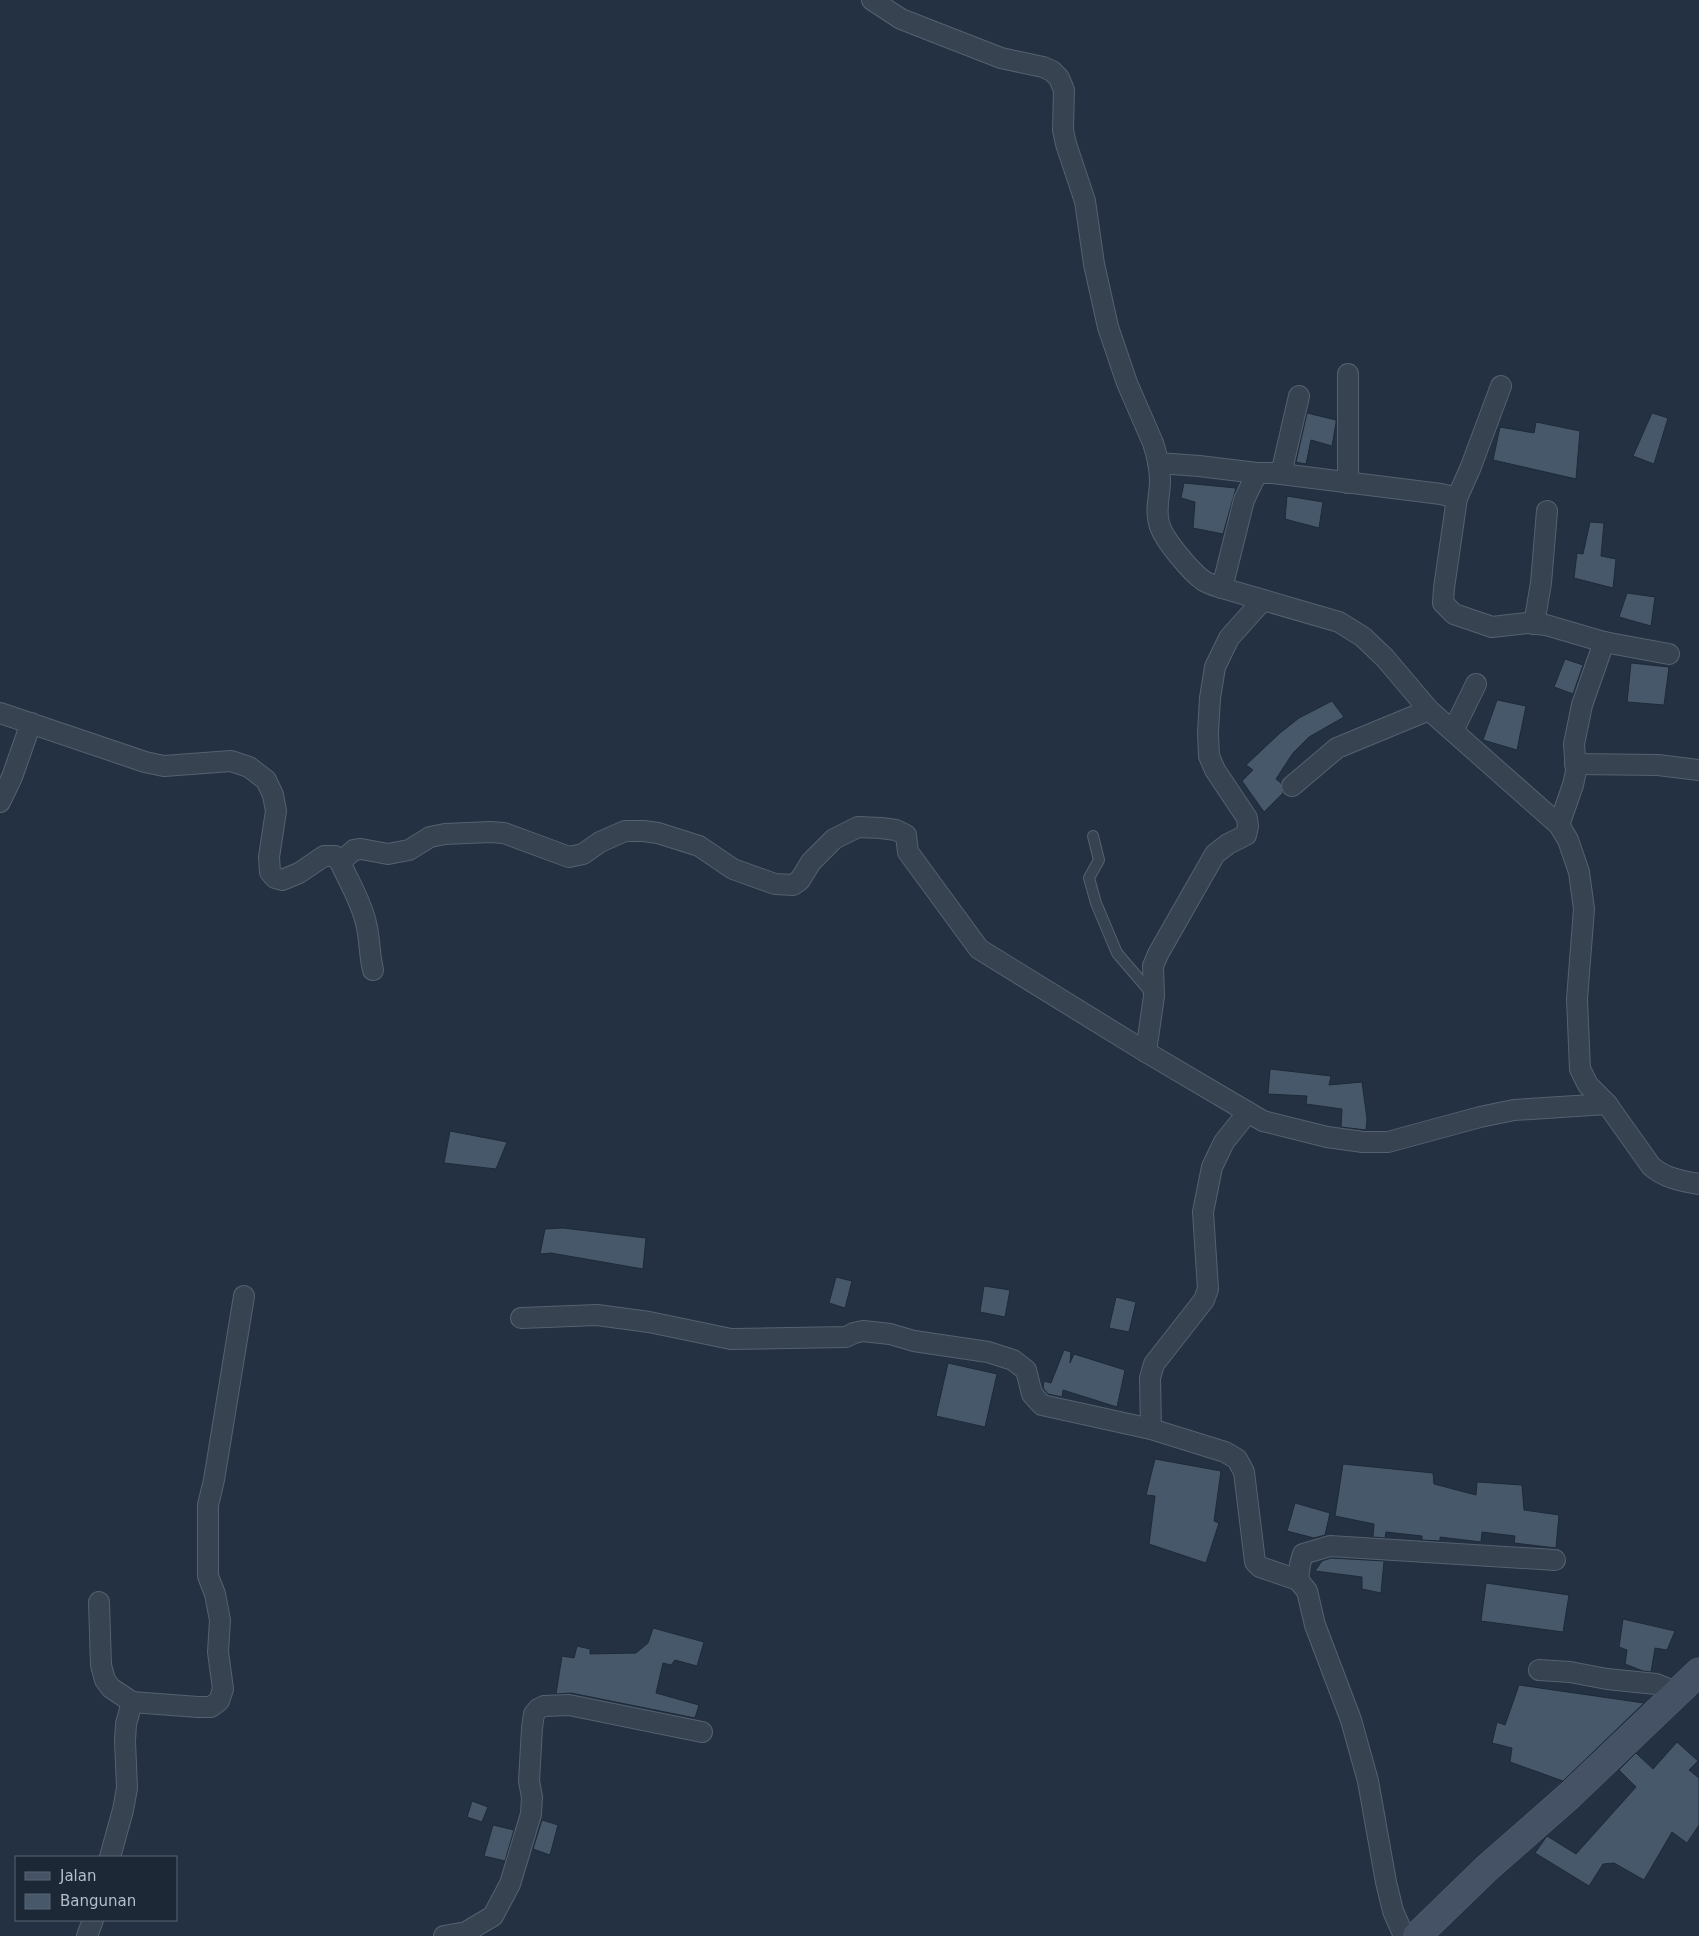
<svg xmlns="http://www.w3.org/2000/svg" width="1699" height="1936" viewBox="0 0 1699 1936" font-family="'DejaVu Sans',sans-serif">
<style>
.building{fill:#48586b;stroke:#1e2a38}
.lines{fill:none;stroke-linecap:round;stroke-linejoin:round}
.lane-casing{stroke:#55616f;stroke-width:12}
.street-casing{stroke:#55616f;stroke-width:22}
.secondary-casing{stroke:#55616f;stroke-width:29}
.lane{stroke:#374351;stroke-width:10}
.street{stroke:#374351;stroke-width:20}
.secondary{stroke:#455265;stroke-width:28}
</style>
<rect width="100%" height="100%" fill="#233142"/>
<g class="building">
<path d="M1307,413L1336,420V423L1332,446L1311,440L1306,464L1296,462Z"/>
<path d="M1652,413L1668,418L1654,464L1633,456Z"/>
<path d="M1536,422L1580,431L1576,479L1493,460L1500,427L1534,433Z"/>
<path d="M1184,483L1236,488L1223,534L1193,528L1195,502L1181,498Z"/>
<path d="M1287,496L1323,502L1319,528L1285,519Z"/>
<path d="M1590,522L1604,523L1601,556L1616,559L1613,588L1574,578L1577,553L1583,554Z"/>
<path d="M1627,593L1655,597L1651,626L1619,617Z"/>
<path d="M1565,659L1583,665L1573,694L1554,687Z"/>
<path d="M1631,663L1669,667L1664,705L1627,702Z"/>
<path d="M1497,700L1526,706L1517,750L1483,740Z"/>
<path d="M1332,701L1344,717L1309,737L1293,753L1276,779L1281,783L1283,793L1264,812L1242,781L1253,770L1246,765L1280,733L1299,718Z"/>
<path d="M1270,1069L1331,1076L1329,1085L1362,1082L1367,1119L1366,1130L1341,1127L1342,1109L1306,1104L1307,1096L1268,1094Z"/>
<path d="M450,1131L507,1142L496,1169L444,1163Z"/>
<path d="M563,1228L646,1238L643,1269L551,1253L540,1254L545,1229Z"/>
<path d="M836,1277L852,1281L845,1308L829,1303Z"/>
<path d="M984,1286L1010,1290L1005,1317L980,1312Z"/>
<path d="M1116,1297L1136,1302L1129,1332L1109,1328Z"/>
<path d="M1064,1350L1071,1352L1070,1363L1074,1354L1125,1370L1117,1407L1063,1390L1062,1397L1048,1394L1043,1388L1044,1381L1051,1383Z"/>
<path d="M948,1363L997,1374L985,1427L936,1416Z"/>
<path d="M1155,1459L1221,1471L1214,1521L1219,1523L1206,1563L1149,1544L1155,1496L1146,1495Z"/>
<path d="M1343,1464L1433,1473L1434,1484L1476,1495L1477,1482L1522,1485L1524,1510L1559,1515L1556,1548L1514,1543L1515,1536L1482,1532L1481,1542L1440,1537V1541L1422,1540V1536L1386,1532L1385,1538L1373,1537L1374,1524L1335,1516Z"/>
<path d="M1295,1503L1330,1513L1325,1535L1314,1538L1287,1531Z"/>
<path d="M1331,1558L1384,1561L1381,1593L1362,1589V1577L1315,1571L1322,1561Z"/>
<path d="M1486,1583L1569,1595L1563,1632L1481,1621Z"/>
<path d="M1623,1619L1675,1631L1667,1650L1655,1648L1651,1672L1643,1671L1625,1664L1627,1650L1619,1647Z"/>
<path d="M653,1628L704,1642L697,1666L675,1660L671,1665L663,1663L656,1693L699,1705L695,1718L571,1693L556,1694L562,1656L574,1658L577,1646L590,1649V1654L636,1653L648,1643Z"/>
<path d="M1519,1685L1644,1703L1563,1781L1510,1762L1512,1748L1492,1743L1497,1722L1505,1725Z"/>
<path d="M1677,1742L1698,1761L1689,1770L1699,1778V1825L1687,1843L1672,1832L1644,1880L1614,1863L1603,1864L1589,1886L1535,1853L1547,1836L1576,1854L1636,1787L1619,1770L1636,1753L1653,1769Z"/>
<path d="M472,1801L488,1807L482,1822L467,1817Z"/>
<path d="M542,1820L558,1825L550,1855L533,1849Z"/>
<path d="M493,1825L514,1830L505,1861L484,1856Z"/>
</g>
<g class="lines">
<defs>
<path id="lane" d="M1093,836L1099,860L1089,878L1096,903L1117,953L1152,994"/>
<g id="street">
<path d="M872,0L901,19L1001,58L1043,67L1052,71L1059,78L1064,90L1063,130L1066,144L1085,201L1094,264L1108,327L1127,383L1153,443C1157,455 1160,468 1160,481C1160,495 1155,509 1159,523C1162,538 1191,572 1204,581C1209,584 1216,586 1222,588L1339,622L1363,637L1385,658L1429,710L1559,825L1568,840L1579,872L1584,909L1577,999L1580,1069L1588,1085L1607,1104L1651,1166C1664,1178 1682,1181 1699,1184"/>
<path d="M1348,374V483"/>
<path d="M1158,463L1199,466L1257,473"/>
<path d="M1281,474L1299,396"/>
<path d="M1457,498L1470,469L1501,386"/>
<path d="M1222,588L1244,500L1257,473H1273L1441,494L1457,498L1444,588L1443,603L1454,614L1492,627L1527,623L1546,625L1604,642L1669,654"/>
<path d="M1534,624L1541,583L1547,511"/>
<path d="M0,713L145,762L164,766L231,761L249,767L266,780L273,795L276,811L269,857L270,872L275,878L282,880L299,873L324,856H335L340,862C349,882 361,901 366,923C370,938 369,954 373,970"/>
<path d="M1453,731L1476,684"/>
<path d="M1575,764L1658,765L1699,770"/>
<path d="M1292,786L1337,748L1429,710"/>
<path d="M0,802L12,777L31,723"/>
<path d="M1559,825L1573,785L1576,771L1574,744L1582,705L1604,642"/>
<path d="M340,862L354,850L361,849L388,854L409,850L430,837L445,834L490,832L504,833L569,857L583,854L600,842L625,831H644L658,833L699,846L733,869L775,884L793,885L800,880L811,862L834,839L858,827L881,828L896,830L906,835L908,852L979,949L1146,1052L1263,1121L1327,1137L1363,1142H1388L1480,1117L1514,1110L1607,1104"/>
<path d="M1146,1052L1154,996L1153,966L1158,954L1215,854L1228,844L1246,835L1248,826L1247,818L1215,770L1209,756L1208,733L1210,698L1215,667L1229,638L1263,600"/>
<path d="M521,1318L597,1315L649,1322L731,1339L846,1337L854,1333L863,1331L890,1334L914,1341L988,1352L1013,1360L1026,1370L1032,1394L1042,1405L1151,1429L1225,1452L1237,1459L1244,1472L1255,1562L1260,1567L1298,1580L1307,1591L1315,1625L1351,1720L1368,1781L1386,1882L1393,1911L1404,1936"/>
<path d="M1151,1429L1150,1378L1154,1364L1204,1300L1208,1289L1203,1212L1212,1167L1224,1142L1248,1112"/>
<path d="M1298,1580L1300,1564L1303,1554L1330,1546L1555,1560"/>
<path d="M99,1602L101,1665L105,1680L111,1688L132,1702L198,1707H211L219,1701L223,1689L218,1652L220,1620L215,1594L208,1576V1505L214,1480L244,1296"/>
<path d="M1539,1670L1570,1672L1607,1679L1656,1684L1666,1688L1675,1694"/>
<path d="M110,1857L123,1810L127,1788L125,1741L126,1724L132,1702"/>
<path d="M87,1936L93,1920"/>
<path d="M444,1936L466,1932L493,1916L510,1884L531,1814L532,1797L529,1781L532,1728L534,1714L538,1709L544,1706L569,1705L702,1732"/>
</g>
<path id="secondary" d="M1417,1936L1486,1869L1569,1796L1699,1672"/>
</defs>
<use href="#lane" class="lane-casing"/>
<use href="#street" class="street-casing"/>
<use href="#secondary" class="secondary-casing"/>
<use href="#lane" class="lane"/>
<use href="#street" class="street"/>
<use href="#secondary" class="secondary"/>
</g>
<rect x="15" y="1856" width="162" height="65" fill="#1c2836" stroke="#596472"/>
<rect x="25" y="1872" width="25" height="8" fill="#455265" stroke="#596472"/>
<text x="60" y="1881" font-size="15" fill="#b4becc">Jalan</text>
<rect x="25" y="1894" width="25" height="15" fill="#48586b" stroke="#596472"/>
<text x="60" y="1906" font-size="15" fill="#b4becc">Bangunan</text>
</svg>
